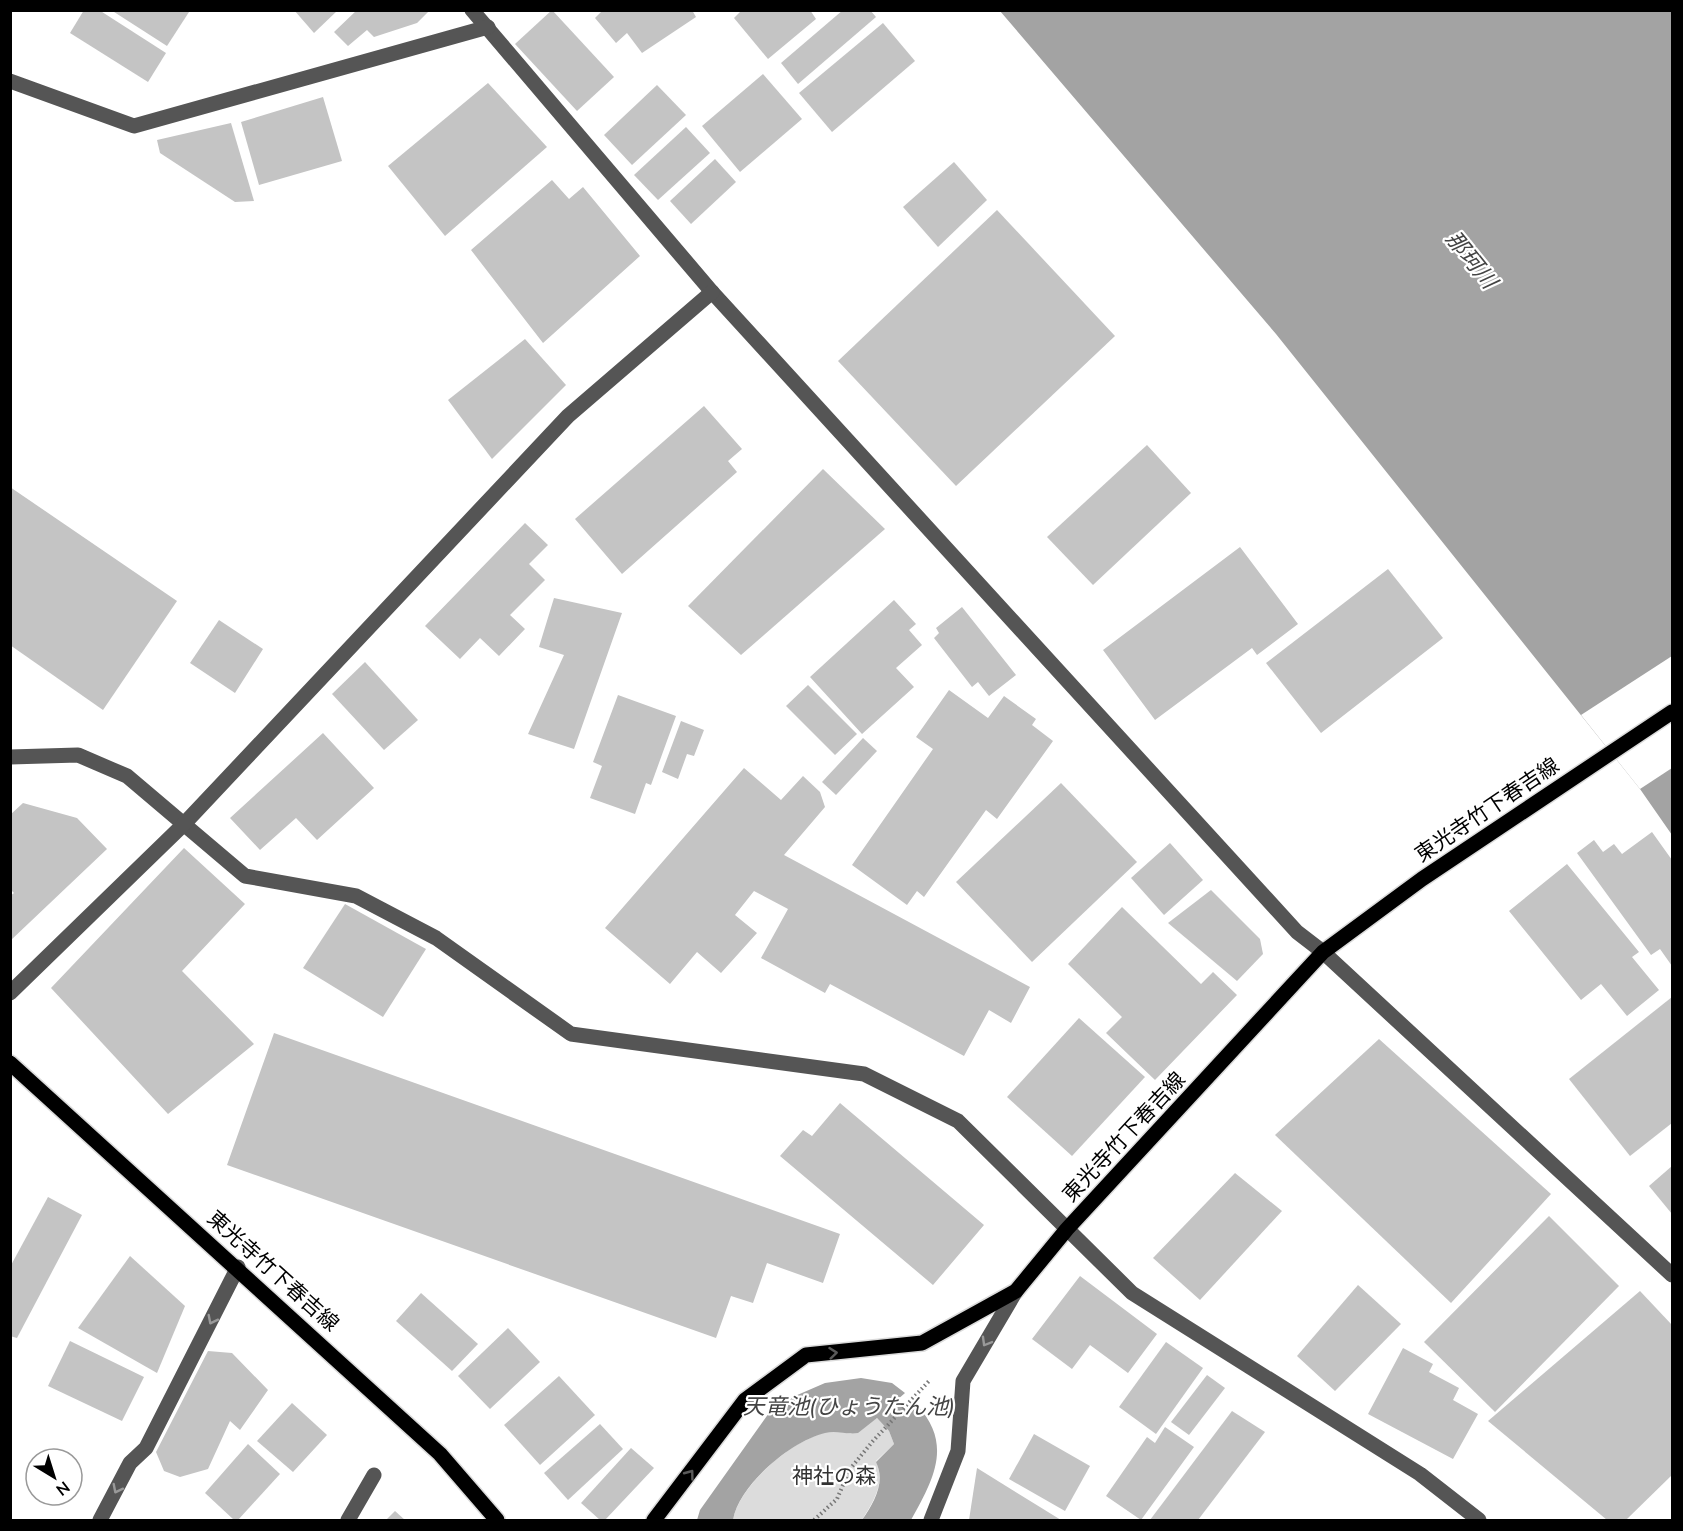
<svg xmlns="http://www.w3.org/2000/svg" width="1683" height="1531" viewBox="0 0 1683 1531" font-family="'Nunito Sans','Noto Sans JP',sans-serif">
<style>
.green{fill:#dcdcdc}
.water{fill:#a3a3a3}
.pier{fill:#fff}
.building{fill:#c4c4c4}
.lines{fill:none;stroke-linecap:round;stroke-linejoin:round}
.major-casing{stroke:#dbdbdb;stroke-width:18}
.path{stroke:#777;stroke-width:4;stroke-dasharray:1.5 3;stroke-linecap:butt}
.minor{stroke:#555;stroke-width:15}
.major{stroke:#000;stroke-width:15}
.oneway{stroke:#999}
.oneway2{stroke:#595959}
.labels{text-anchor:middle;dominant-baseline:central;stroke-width:4.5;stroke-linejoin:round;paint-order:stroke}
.street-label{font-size:21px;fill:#000;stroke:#fff}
.park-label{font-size:21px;fill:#333;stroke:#fff}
.water-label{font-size:22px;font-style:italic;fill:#444;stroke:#fff}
</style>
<rect width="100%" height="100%" fill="#fff"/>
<path class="green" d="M877,1418L889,1431L894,1444L876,1461C886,1483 873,1502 862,1520H733C739,1484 797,1435 833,1431C839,1431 845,1433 851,1434Z"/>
<g class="water">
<path d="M1000,11H1672V835L1640,789L1276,334Z"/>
<path d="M861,1378L892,1383L905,1393L897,1400L907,1412L917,1405C953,1444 934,1479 911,1520H862C874,1503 886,1482 876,1462L894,1444L889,1431L877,1418L858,1433C846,1435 837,1430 825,1433C791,1441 739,1485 733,1520H697L700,1510L769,1413L795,1396L825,1383Z"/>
</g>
<path class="pier" d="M1672,656V768L1640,789L1581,715Z"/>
<g class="building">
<path d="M84,10H99L166,53L148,82L70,33Z"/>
<path d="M111,10H186L189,12L167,46Z"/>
<path d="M294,10H338L314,33Z"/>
<path d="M357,10H430L417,23L374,37L367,30L348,46L334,32Z"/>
<path d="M552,10L614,77L577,111L515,44Z"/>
<path d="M603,10H692L696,17L642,53L627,33L616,43L595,18Z"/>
<path d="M742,10H810L816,19L768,59L734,18Z"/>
<path d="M843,10H870L876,17L798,84L781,63Z"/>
<path d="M883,23L915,61L832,132L799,93Z"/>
<path d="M763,74L802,119L740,172L702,126Z"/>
<path d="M488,83L547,147L445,236L388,166Z"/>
<path d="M657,85L686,115L632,165L604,135Z"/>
<path d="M323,97L342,161L259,185L241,122Z"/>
<path d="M231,123L254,201L235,202L160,153L157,140Z"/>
<path d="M686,127L710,153L658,200L634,175Z"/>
<path d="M715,159L736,182L691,224L670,201Z"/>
<path d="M954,162L987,200L938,247L903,207Z"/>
<path d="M552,180L569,199L583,187L640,256L543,343L471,250Z"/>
<path d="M997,210L1115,336L956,486L838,361Z"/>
<path d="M525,339L566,385L492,459L448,400Z"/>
<path d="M704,406L742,449L728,461L737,472L622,574L575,519Z"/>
<path d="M1147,445L1191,493L1093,585L1047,537Z"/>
<path d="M823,469L885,529L741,655L688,606Z"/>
<path d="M10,487L177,601L103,710L10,645Z"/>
<path d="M525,523L548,545L529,564L545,580L510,615L525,629L499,656L480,638L460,659L425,626Z"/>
<path d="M1240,547L1298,624L1257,655L1252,648L1155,720L1103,650Z"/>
<path d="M1388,569L1443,638L1321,733L1266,663Z"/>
<path d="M554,598L622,613L574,749L528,734L564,655L539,647Z"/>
<path d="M894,600L916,624L909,630L922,645L896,668L914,687L862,734L810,677Z"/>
<path d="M962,607L1016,675L989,696L978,682L972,687L934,638L939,633L936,628Z"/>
<path d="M219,620L263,649L235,693L190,663Z"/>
<path d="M365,662L418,720L384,750L332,694Z"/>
<path d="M808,685L857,734L835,755L786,706Z"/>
<path d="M949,690L988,718L1004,696L1036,719L1032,725L1053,741L997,819L986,810L924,897L917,891L907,905L852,865L933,749L916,737Z"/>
<path d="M618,695L676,716L651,785L646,783L635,814L590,798L602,766L593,762Z"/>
<path d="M681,721L704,730L694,756L687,754L678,779L662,772Z"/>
<path d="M323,733L374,788L317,840L296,818L260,850L230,818Z"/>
<path d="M863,738L877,751L836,795L822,782Z"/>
<path d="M744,768L781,800L803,776L820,792L825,807L784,855L1030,987L1011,1023L989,1010L964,1056L830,984L825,993L761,958L788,909L754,891L735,915L757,933L721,973L697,952L670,984L605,928Z"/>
<path d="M1061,783L1137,862L1032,962L956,882Z"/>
<path d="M23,803L77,818L107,849L10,941V896L14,893L10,889V815Z"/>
<path d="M1652,832L1672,860V966L1660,949L1651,955L1577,853L1594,840L1603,852L1614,844L1622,854Z"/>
<path d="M1170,843L1203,880L1164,915L1131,878Z"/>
<path d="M184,848L245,904L182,971L254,1044L168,1114L51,988Z"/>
<path d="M1567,864L1639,952L1632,957L1659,990L1627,1016L1601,984L1581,1000L1509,911Z"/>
<path d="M1211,890L1260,939L1263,954L1237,981L1168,923Z"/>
<path d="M345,904L426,949L383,1017L303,968Z"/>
<path d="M1122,907L1201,984L1213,972L1237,995L1155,1080L1106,1033L1122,1017L1068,964Z"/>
<path d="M1672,997V1123L1630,1156L1569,1079Z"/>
<path d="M1079,1018L1145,1077L1072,1156L1007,1097Z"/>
<path d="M274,1033L840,1234L823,1283L767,1263L753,1303L731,1296L716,1338L227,1165Z"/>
<path d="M1379,1039L1551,1194L1451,1303L1275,1135Z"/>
<path d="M840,1103L984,1225L933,1285L780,1156L803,1130L812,1136Z"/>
<path d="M1672,1166V1214L1649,1186Z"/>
<path d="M1235,1173L1282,1211L1200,1300L1153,1258Z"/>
<path d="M48,1197L82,1215L17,1338L10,1336V1267Z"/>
<path d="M1549,1216L1619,1286L1495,1412L1424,1342Z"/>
<path d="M130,1256L185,1306L157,1373L78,1328Z"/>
<path d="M1080,1276L1157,1334L1128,1373L1090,1345L1072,1369L1032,1339Z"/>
<path d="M1358,1285L1401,1324L1335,1391L1297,1356Z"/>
<path d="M1640,1291L1672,1325V1475L1626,1520H1607L1488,1421Z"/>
<path d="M421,1293L478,1344L452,1371L396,1321Z"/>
<path d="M508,1328L540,1362L490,1409L458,1376Z"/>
<path d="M70,1341L144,1377L122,1421L48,1386Z"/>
<path d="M1166,1342L1203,1368L1156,1434L1119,1407Z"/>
<path d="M1403,1348L1433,1364L1429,1372L1459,1388L1453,1400L1478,1414L1453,1459L1368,1414Z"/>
<path d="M208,1351L232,1353L268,1390L240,1430L230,1421L208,1469L180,1477L164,1471L156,1452Z"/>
<path d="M1207,1375L1225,1388L1189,1435L1171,1422Z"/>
<path d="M559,1376L595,1415L540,1465L504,1425Z"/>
<path d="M292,1403L327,1435L293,1472L257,1441Z"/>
<path d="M1232,1411L1265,1432L1198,1520H1150Z"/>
<path d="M600,1424L623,1449L568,1500L544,1473Z"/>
<path d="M1165,1427L1194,1447L1141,1520L1106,1496L1147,1437L1155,1443Z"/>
<path d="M1034,1434L1090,1466L1065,1511L1009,1479Z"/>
<path d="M248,1444L280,1474L238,1520H234L205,1493Z"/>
<path d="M631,1448L654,1468L605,1520H600L581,1503Z"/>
<path d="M977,1468L1061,1520H969Z"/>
<path d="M395,1511L405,1520H386Z"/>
</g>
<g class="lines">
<defs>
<g id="major">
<path d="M10,1063L440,1454L497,1520"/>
<path d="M654,1520L745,1400L806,1355L922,1343L1016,1291L1067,1229L1323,952L1422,879L1672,712"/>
</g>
</defs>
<use href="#major" class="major-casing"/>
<path class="path" d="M814,1520L837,1499L850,1469L873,1441L929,1381"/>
<g class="minor">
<path d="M472,10L712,292L1297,932L1323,952L1672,1275"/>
<path d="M10,81L134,126L488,27"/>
<path d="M10,757L78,755L127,776L245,876L356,896L436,938L571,1034L864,1074L958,1121L1132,1293L1420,1474L1479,1520"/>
<path d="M10,993L183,825L568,416L712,292"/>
<path d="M100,1520L130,1463L146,1448L238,1267"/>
<path d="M348,1520L374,1475"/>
<path d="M931,1520L958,1451L963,1381L1016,1291"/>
</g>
<use href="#major" class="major"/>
</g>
<defs><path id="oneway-chevron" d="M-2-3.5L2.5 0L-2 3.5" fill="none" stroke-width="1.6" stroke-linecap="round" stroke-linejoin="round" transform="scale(1.5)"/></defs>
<g class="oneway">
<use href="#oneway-chevron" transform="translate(212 1320) rotate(117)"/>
<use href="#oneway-chevron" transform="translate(986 1342) rotate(120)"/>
<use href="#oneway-chevron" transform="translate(117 1489) rotate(117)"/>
</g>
<g class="oneway2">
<use href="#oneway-chevron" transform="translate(833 1353) rotate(-6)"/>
<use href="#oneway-chevron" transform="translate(690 1474) rotate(-53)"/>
</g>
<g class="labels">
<g class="street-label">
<text transform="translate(1487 810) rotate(-34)">東光寺竹下春吉線</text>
<text transform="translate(1124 1137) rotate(-47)">東光寺竹下春吉線</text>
<text transform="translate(273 1271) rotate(42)">東光寺竹下春吉線</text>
</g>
<g class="park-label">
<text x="834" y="1476">神社の森</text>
</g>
<g class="water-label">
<text transform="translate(1471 260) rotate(51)">那珂川</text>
<text x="849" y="1407">天竜池(ひょうたん池)</text>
</g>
</g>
<rect width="1683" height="1531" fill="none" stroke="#000000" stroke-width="24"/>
<g transform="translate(54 1477) rotate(142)"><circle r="28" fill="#ffffff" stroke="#999999" stroke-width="1.5"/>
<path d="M0-4.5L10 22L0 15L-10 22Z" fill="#000000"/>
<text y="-9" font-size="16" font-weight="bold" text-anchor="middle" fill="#000000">N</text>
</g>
</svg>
